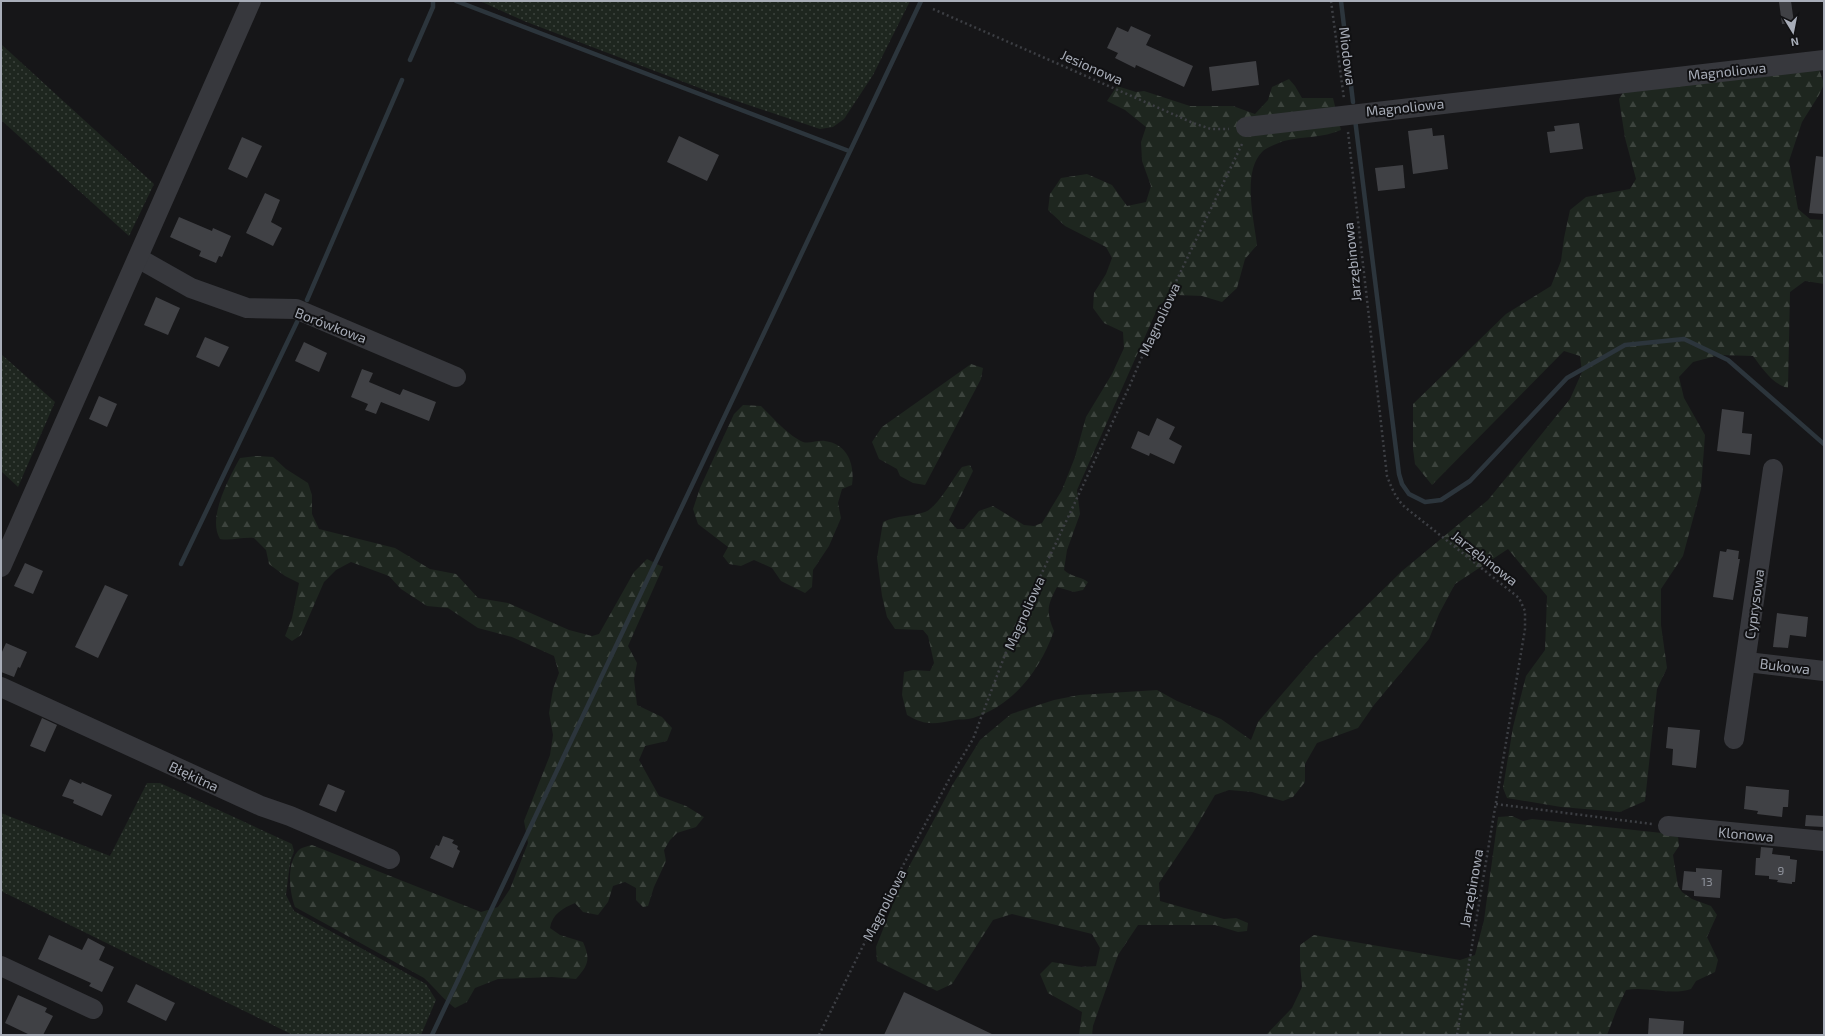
<svg xmlns="http://www.w3.org/2000/svg" width="1825" height="1036" viewBox="0 0 1825 1036" font-family="'Exo 2',sans-serif">
<style>
.grass{fill:url(#grass-dots)}
.forest{fill:url(#forest-firs)}
.lines{fill:none;stroke-linecap:round;stroke-linejoin:round}
.stream{stroke:#2c353c;stroke-width:4.5}
.building{fill:#404145}
.path{stroke:#3d3f44;stroke-width:2.5;stroke-dasharray:2 3;stroke-linecap:butt}
.minor{stroke:#37383d;stroke-width:20}
.labels{text-anchor:middle;dominant-baseline:central;stroke-width:4;stroke-linejoin:round;paint-order:stroke}
.number-label{font-size:12px;fill:#8e929b}
.street-label{font-size:14px;fill:#a8adb8;stroke:#111113}
</style>
<defs>
<pattern id="grass-dots" width="8" height="8" patternUnits="userSpaceOnUse"><rect width="8" height="8" fill="#1e261f"/><path d="M2 2h.1M6 6h.1" fill="none" stroke="#3c433d" stroke-width="1.8" stroke-linecap="round"/></pattern>
<pattern id="forest-firs" width="22" height="20" patternUnits="userSpaceOnUse"><rect width="22" height="20" fill="#1e261f"/><path d="M5 1l3.5 6h-7zM16 11l3.5 6h-7z" fill="#3c433d"/></pattern>
</defs>
<rect width="100%" height="100%" fill="#161618"/>
<g class="grass">
<path d="M480,1H910L873,75L844,119L833,127L820,129L710,92L524,21Z"/>
<path d="M1,44L154,184L129,236L1,120Z"/>
<path d="M1,354L55,402L18,487L1,471Z"/>
<path d="M147,783H160L292,844L294,851L290,863L286,895L294,911L426,984L436,1000L421,1035H293L1,891V813L110,856Z"/>
</g>
<g class="forest">
<path d="M1818,66L1824,84L1819,95L1802,122L1789,161L1798,209L1810,219L1824,220V284L1805,281L1790,292L1788,388C1772,384 1763,369 1753,356L1720,355L1693,362L1679,377L1684,398L1705,435L1701,489L1683,556L1661,589V625L1667,668L1657,689L1645,801L1620,812L1561,807L1507,798L1503,788L1513,727L1526,676L1545,650L1547,596L1508,549L1455,584L1439,614L1429,639L1374,705L1358,728L1317,743L1305,764V782L1293,797L1283,801L1252,792L1229,790L1215,795L1192,834L1159,883L1160,901L1224,919L1236,918L1248,923L1247,931L1238,932L1215,925H1138L1118,955L1093,1026L1092,1035H1079L1082,1012L1048,993L1040,974L1052,962L1081,967L1096,966L1100,948L1092,934L1012,914L993,920L952,984L937,991L877,961L876,947L904,876L953,784L980,740L1011,714L1054,700L1079,695L1157,690L1177,701L1221,719L1251,740L1258,722L1315,656L1402,571L1488,500L1570,399L1582,372L1580,356L1564,351L1432,485L1415,464L1413,449V404L1506,314L1551,286L1561,261L1564,238L1570,210L1586,197L1630,189L1636,179L1625,138L1619,99L1626,88Z"/>
<path d="M1289,79L1295,86L1302,98H1333L1341,130C1323,138 1303,136 1284,141C1278,143 1266,148 1262,152C1242,172 1254,220 1257,245L1245,259L1237,288L1222,302L1202,296L1177,295L1159,305L1077,490L1080,514L1067,550L1064,570C1071,577 1080,576 1088,582L1083,590L1074,592L1057,587C1047,606 1046,611 1054,631C1040,670 1014,705 973,718C967,720 960,719 955,720C935,724 925,726 907,715L902,695L904,672L913,670L930,671L934,663L928,636L923,630L895,629L887,617L882,596L877,558L883,522C897,515 911,517 925,512C938,507 953,478 962,467L970,465L973,471L949,520L957,529H964L979,511L993,506L1024,525L1034,526L1042,523L1062,490L1075,457L1086,417L1112,374L1124,348L1123,332L1104,323L1093,308L1094,293L1106,274L1112,258L1106,247L1065,226L1048,210L1050,194L1061,178L1087,174L1112,185L1127,206L1146,202L1151,186L1142,161L1141,142L1146,127L1125,110L1107,101L1117,86L1136,92L1144,91L1190,106H1233L1255,114L1268,100L1272,87Z"/>
<path d="M971,364L983,368L981,379L925,485L913,483L900,476L897,469L879,459L872,442L882,427Z"/>
<path d="M743,405L761,406C772,417 789,436 803,442C809,444 818,440 825,441C848,444 855,465 852,485L842,489L838,503L841,518L829,546L813,570L812,587L805,593L781,581L772,568L754,560L741,566L729,564L723,556L728,547L698,524L693,509L700,488L734,414Z"/>
<path d="M257,456L273,457L286,469L308,483L312,495V514L319,529L395,548L430,569L456,574L478,598L508,603L569,630L592,636L599,634L634,572L647,559L663,567L628,646L637,663L634,679L637,705L662,717L672,728L667,741L645,746L639,760L659,796L686,806L704,817L696,827L677,833L670,840L664,850L666,861L654,887L648,906L643,907L636,900V888L625,882L613,886L608,902L598,915L583,912L575,903C563,908 552,914 550,928L560,935L583,942C591,960 588,965 576,979L552,977L498,979L475,988L467,1002L455,1008C443,999 435,988 424,978L295,907C289,891 286,861 300,849C303,847 308,846 312,845L481,912L498,907L510,889L528,843L524,821L550,755L553,735L549,713L553,689L559,673L554,656L512,637L478,628L448,608L427,606L401,589L389,576L351,562L336,570L324,582L301,635L292,641L285,636L292,618L299,583L285,576L269,564L266,550L254,538C242,537 231,541 220,539C207,518 229,478 240,458Z"/>
<path d="M1512,816L1523,821L1532,819L1662,833L1678,836L1679,846L1673,855L1678,886L1682,892L1692,899L1711,906L1717,915L1707,937L1718,960L1715,972L1696,981L1691,989C1670,996 1649,986 1626,990L1617,1009L1607,1035H1266L1292,1008L1302,987L1300,964V945L1314,935L1460,960L1475,955L1484,920L1498,817Z"/>
</g>
<g class="lines">
<g class="stream">
<path d="M456,1L849,151"/>
<path d="M1341,1L1353,102"/>
<path d="M410,60L433,7V1"/>
<path d="M1355,119L1399,474L1402,484L1409,494L1425,502L1441,500L1470,481L1567,378L1625,345L1684,339L1728,360L1824,444"/>
<path d="M307,300L402,80"/>
<path d="M181,564L297,322"/>
<path d="M432,1035L921,1"/>
</g>
</g>
<g class="building">
<path d="M1791,1L1794,23L1782,24L1779,2Z"/>
<path d="M1131,26L1151,35L1146,45L1193,66L1184,87L1136,65L1135,68L1115,58L1118,53L1107,48L1117,27L1128,32Z"/>
<path d="M1256,61L1259,85L1212,91L1209,67Z"/>
<path d="M1579,123L1583,149L1550,153L1547,132L1555,131L1554,126Z"/>
<path d="M1432,128L1433,136L1444,135L1448,169L1413,174L1408,131Z"/>
<path d="M679,136L719,155L707,181L667,162Z"/>
<path d="M242,137L262,146L247,178L228,169Z"/>
<path d="M1816,156L1824,157V214L1809,213Z"/>
<path d="M1403,165L1405,188L1378,191L1375,168Z"/>
<path d="M265,193L280,200L271,222L282,228L273,246L246,233Z"/>
<path d="M179,217L212,231L213,228L231,236L222,257L219,256L216,263L199,256L201,251L170,237Z"/>
<path d="M156,297L180,308L168,335L144,325Z"/>
<path d="M205,337L229,347L219,367L196,357Z"/>
<path d="M304,342L327,353L319,372L295,361Z"/>
<path d="M362,369L373,373L369,382L400,395L403,389L436,402L429,421L381,402L376,414L365,410L368,404L351,397Z"/>
<path d="M99,396L117,404L107,427L89,419Z"/>
<path d="M1722,409L1744,412L1742,433L1752,434L1750,455L1717,451Z"/>
<path d="M1157,418L1175,427L1169,439L1182,446L1174,464L1150,453L1149,456L1131,448L1138,431L1149,436Z"/>
<path d="M1727,549L1739,551L1738,559H1740L1733,600L1713,597L1720,551L1726,552Z"/>
<path d="M25,563L43,571L33,594L14,586Z"/>
<path d="M105,585L128,595L98,658L75,647Z"/>
<path d="M1777,613L1808,617L1806,637L1790,635L1788,648L1773,647Z"/>
<path d="M6,643L27,652L20,668L18,667L14,677L1,672V654Z"/>
<path d="M42,718L57,725L45,752L30,746Z"/>
<path d="M1668,727L1700,730L1696,768L1672,765L1673,749L1666,748Z"/>
<path d="M70,779L81,784L82,782L112,795L102,816L73,803L74,800L62,796Z"/>
<path d="M328,784L345,791L336,812L319,805Z"/>
<path d="M1746,786L1789,790L1788,807H1783L1782,817L1757,814L1758,811L1744,809Z"/>
<path d="M1806,815L1824,816V827L1805,826Z"/>
<path d="M443,836L454,840L452,843L458,846L457,849L460,851L453,868L430,858L436,845L439,846Z"/>
<path d="M1761,847L1773,848L1772,854L1790,856V859L1797,860L1795,882H1792V884L1777,882L1778,880L1769,879V876L1755,875L1756,858H1760Z"/>
<path d="M1696,868L1722,870L1720,898L1694,896V891L1682,890L1684,871L1696,872Z"/>
<path d="M49,935L82,950L88,938L105,947L99,960L114,967L102,992L89,986L91,983L38,959Z"/>
<path d="M136,984L175,1003L166,1021L127,1002Z"/>
<path d="M904,992L994,1035H884Z"/>
<path d="M18,995L47,1008L45,1012L53,1016L43,1035H30L5,1023Z"/>
<path d="M1649,1018L1684,1021L1683,1035H1648Z"/>
</g>
<g class="lines">
<g class="path">
<path d="M1331,1L1344,99"/>
<path d="M933,9L1193,123L1211,129H1229"/>
<path d="M1348,132L1387,476C1392,489 1396,499 1406,508L1519,598L1525,611V629L1457,1035"/>
<path d="M1496,804L1652,824"/>
<path d="M819,1035L899,873L952,774L973,739L1011,639L1130,385L1158,319L1243,142"/>
</g>
<g class="minor">
<path d="M1246,127L1824,60"/>
<path d="M138,258L191,288L247,308L296,309L456,377"/>
<path d="M1,567L251,1"/>
<path d="M1747,662L1824,671"/>
<path d="M1,687L261,806L290,816L390,859"/>
<path d="M1734,739L1773,469"/>
<path d="M1668,826L1824,841"/>
<path d="M1,966L93,1009"/>
</g>
</g>
<g class="labels">
<g class="number-label">
<text x="1781" y="870">9</text>
<text x="1707" y="881">13</text>
</g>
<g class="street-label">
<text transform="translate(1348 56) rotate(83)">Miodowa</text>
<text transform="translate(1092 67) rotate(24)">Jesionowa</text>
<text transform="translate(1727 71) rotate(-6)">Magnoliowa</text>
<text transform="translate(1405 107) rotate(-6)">Magnoliowa</text>
<text transform="translate(1352 262) rotate(-96)">Jarzębinowa</text>
<text transform="translate(1159 319) rotate(-65)">Magnoliowa</text>
<text transform="translate(331 325) rotate(21)">Borówkowa</text>
<text transform="translate(1485 558) rotate(38)">Jarzębinowa</text>
<text transform="translate(1754 604) rotate(-82)">Cyprysowa</text>
<text transform="translate(1024 613) rotate(-66)">Magnoliowa</text>
<text transform="translate(1785 666) rotate(7)">Bukowa</text>
<text transform="translate(194 776) rotate(25)">Błękitna</text>
<text transform="translate(1746 834) rotate(5)">Klonowa</text>
<text transform="translate(1471 888) rotate(-80)">Jarzębinowa</text>
<text transform="translate(884 905) rotate(-63)">Magnoliowa</text>
</g>
</g>
<rect width="1825" height="1036" fill="none" stroke="#a8adb8" stroke-width="4"/>
<g transform="translate(1793 32) rotate(170)" stroke="#111113" stroke-width="3" paint-order="stroke">
<path d="M0-3L7 15L0 10L-7 15Z" fill="#a8adb8"/>
<text y="-6" font-size="11" font-weight="bold" text-anchor="middle" fill="#a8adb8">N</text>
</g>
</svg>
